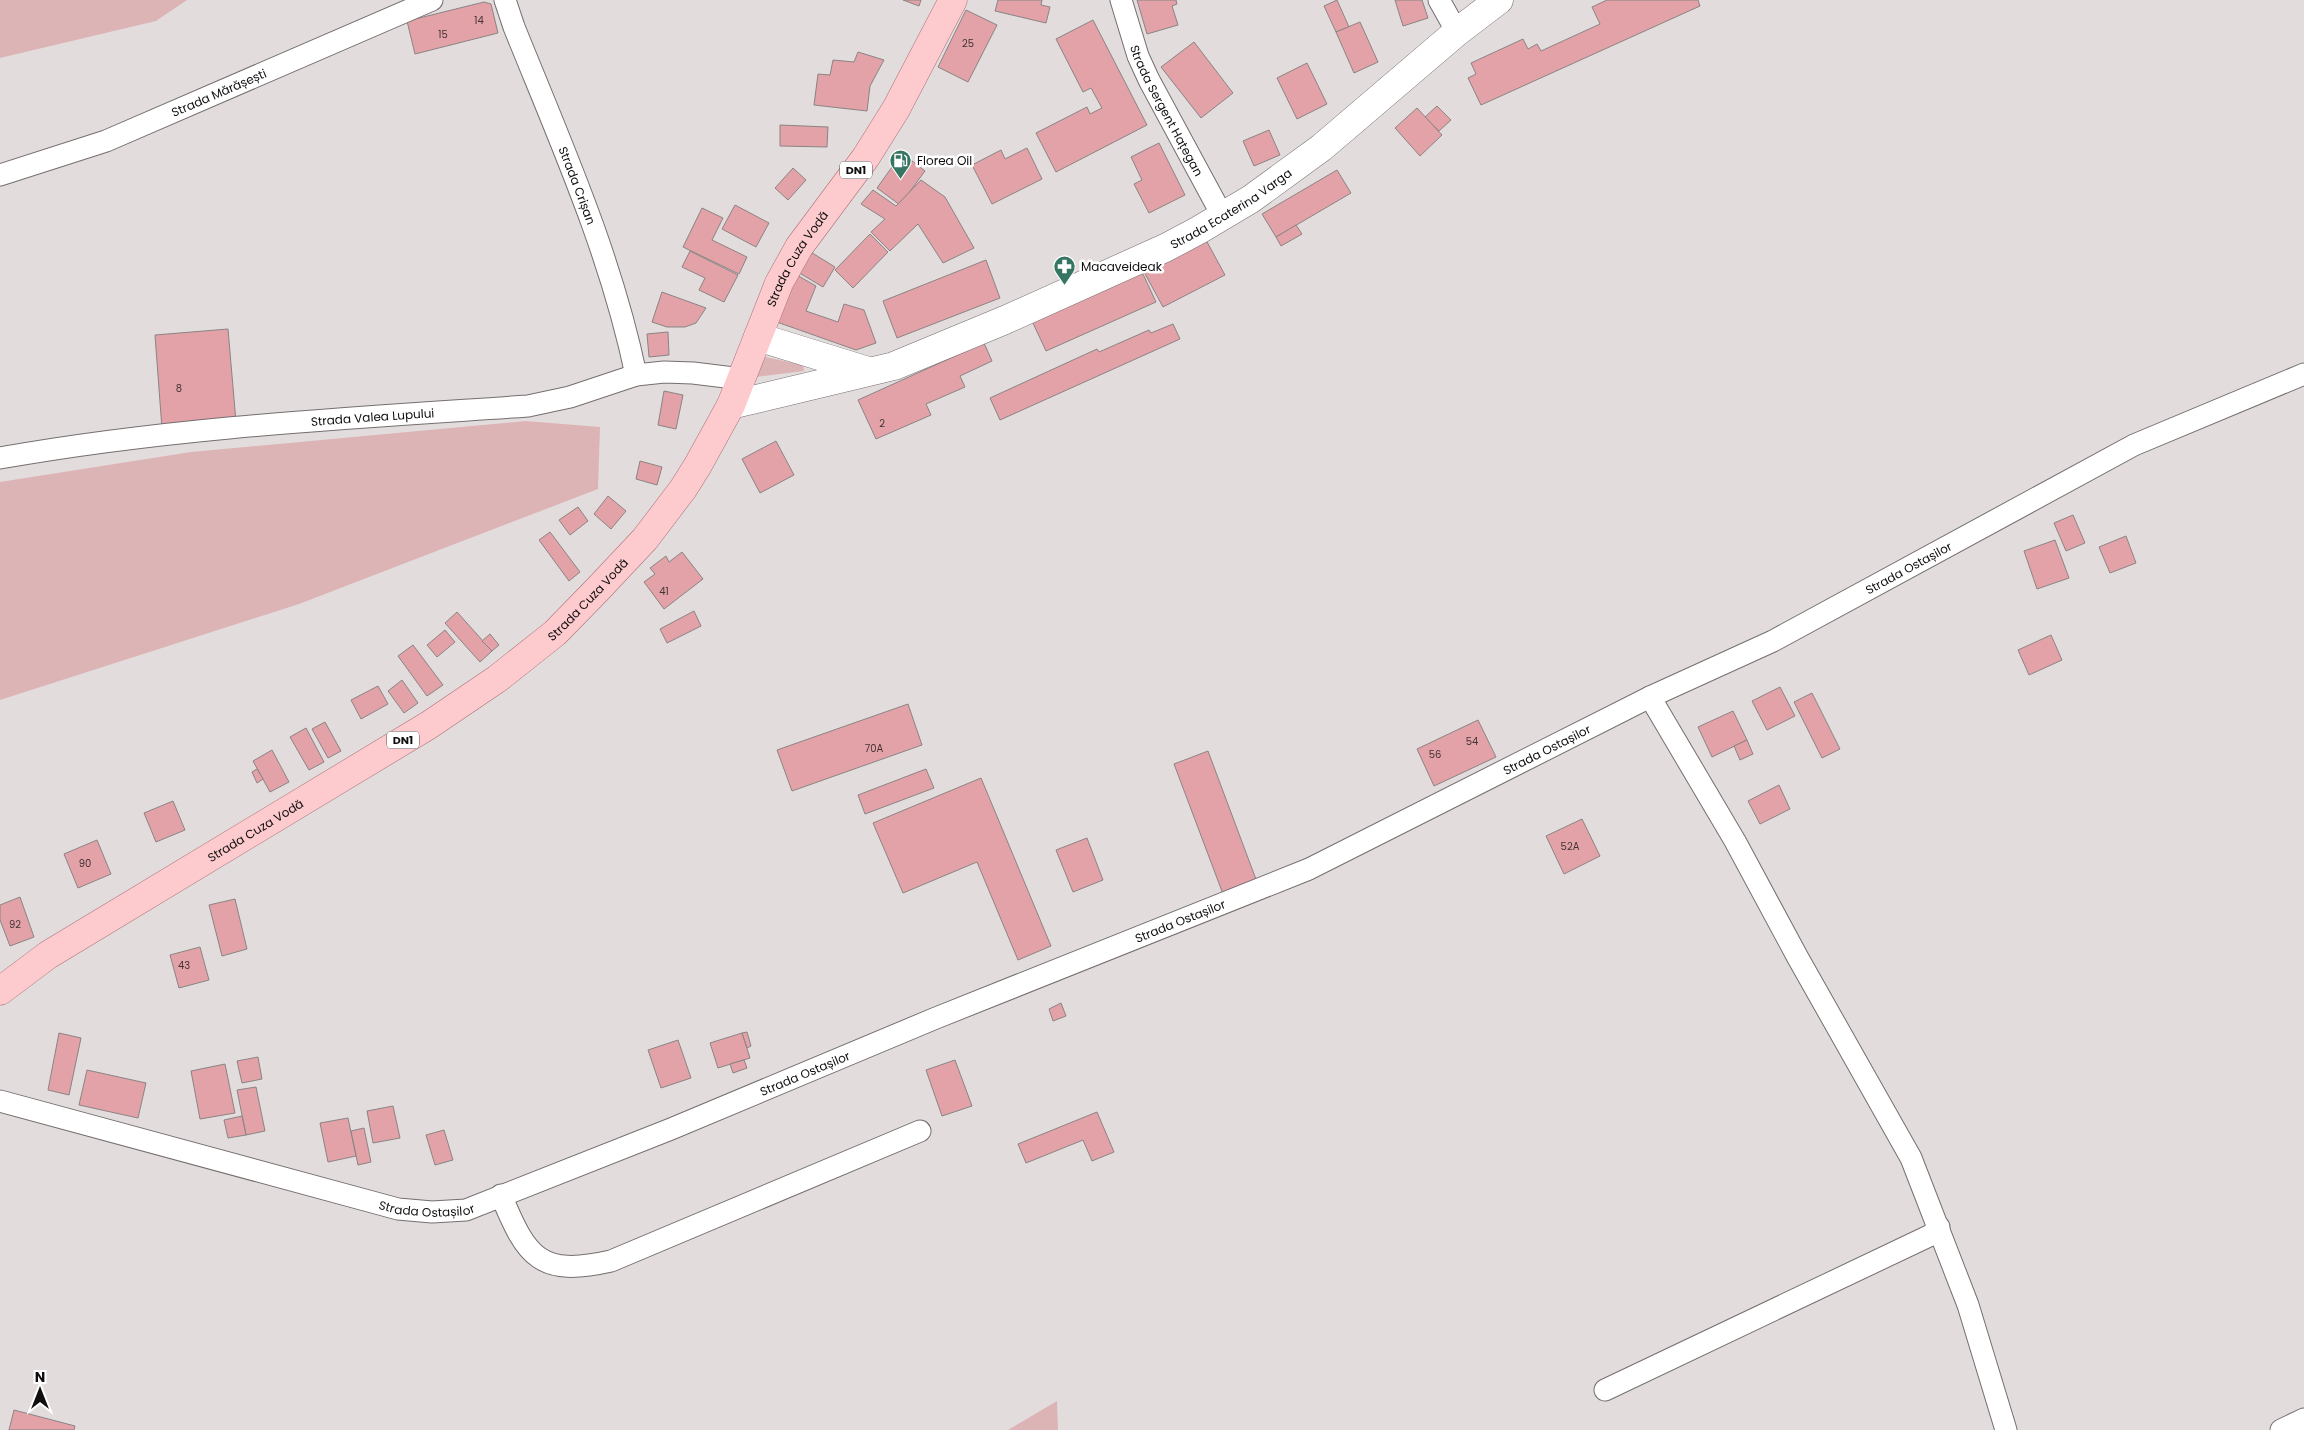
<svg xmlns="http://www.w3.org/2000/svg" width="2304" height="1430" viewBox="0 0 2304 1430" font-family="Poppins,sans-serif">
<style>
.green{fill:#dcb4b6}
.building{fill:#e2a2a7;stroke:#8a8484}
.lines{fill:none;stroke-linecap:round;stroke-linejoin:round}
.street-casing{stroke:#756e6f;stroke-width:23}
.secondary-casing{stroke:#756e6f;stroke-width:29}
.primary-casing{stroke:#a97176;stroke-width:29}
.street{stroke:#fff;stroke-width:21}
.secondary{stroke:#fff;stroke-width:28}
.primary{stroke:#fdcace;stroke-width:28}
.labels{text-anchor:middle;dominant-baseline:central;stroke-width:5;stroke-linejoin:round;paint-order:stroke}
.number-label{font-size:10px;fill:#443334}
.shield{fill:#fff;stroke:#585656;stroke-width:1}
.shield-label{font-size:11px;font-weight:bold;fill:#100e0e}
.street-label{font-size:12px;fill:#100e0e;stroke:#fff}
.poi-label{font-size:12px;fill:#100e0e;stroke:#fff;text-anchor:start}
</style>
<rect width="100%" height="100%" fill="#e3dcdd"/>
<g class="green">
<path d="M0,0H187L156,21L0,58Z"/>
<path d="M761,356L803,365L804,371L756,377Z"/>
<path d="M526,421L600,427L598,489L299,604L0,700V482L191,452Z"/>
<path d="M1057,1401L1058,1430H1008Z"/>
</g>
<g class="building">
<path d="M903,0H921L919,6Z"/>
<path d="M998,0H1042L1041,5L1050,7L1046,23L995,11Z"/>
<path d="M1137,0H1176L1177,4L1172,6L1178,25L1147,34Z"/>
<path d="M1337,0L1349,27L1336,32L1324,6Z"/>
<path d="M1395,0H1422L1428,18L1403,26Z"/>
<path d="M1607,0H1698L1700,6L1481,105L1468,78L1476,74L1471,63L1523,39L1528,49L1537,44L1541,51L1600,24L1592,7Z"/>
<path d="M484,2L491,4L498,33L415,54L407,21Z"/>
<path d="M966,10L997,25L968,82L938,67Z"/>
<path d="M1093,20L1147,125L1056,172L1036,133L1087,107L1090,114L1102,108L1091,88L1083,92L1056,39Z"/>
<path d="M1360,22L1378,62L1354,73L1336,32Z"/>
<path d="M1194,42L1233,93L1201,118L1161,67Z"/>
<path d="M858,52L884,60L870,86L867,111L814,105L818,74L830,75L833,60L854,62Z"/>
<path d="M1307,63L1327,104L1297,119L1277,78Z"/>
<path d="M1437,106L1451,120L1439,131L1425,117Z"/>
<path d="M1417,108L1442,135L1420,156L1395,128Z"/>
<path d="M780,125L828,127L827,147L780,146Z"/>
<path d="M1269,130L1280,155L1254,166L1243,141Z"/>
<path d="M1159,143L1185,195L1149,213L1134,184L1142,180L1131,157Z"/>
<path d="M1027,148L1042,179L992,204L972,165L1001,150L1005,159Z"/>
<path d="M902,153L925,171L900,205L877,188Z"/>
<path d="M793,168L806,180L788,200L775,188Z"/>
<path d="M1337,170L1351,193L1276,237L1262,214Z"/>
<path d="M921,180L945,197L974,248L943,263L918,224L890,251L871,232L885,219L861,204L873,190L896,206Z"/>
<path d="M735,205L769,223L756,247L722,229Z"/>
<path d="M702,208L723,218L712,240L747,257L739,274L683,247Z"/>
<path d="M1296,225L1302,234L1281,246L1276,237Z"/>
<path d="M870,234L888,252L853,288L835,270Z"/>
<path d="M1206,240L1225,275L1163,307L1144,272Z"/>
<path d="M690,251L738,275L724,302L699,290L705,278L682,267Z"/>
<path d="M809,251L835,267L823,287L796,271Z"/>
<path d="M986,260L1000,298L897,338L883,301Z"/>
<path d="M1142,272L1156,302L1046,351L1032,321Z"/>
<path d="M795,274L816,286L806,311L838,322L844,304L864,310L876,343L856,350L774,321Z"/>
<path d="M662,292L706,308L696,323L685,327H667L652,322Z"/>
<path d="M1173,324L1180,339L1000,420L990,398L1097,349L1099,352L1149,330L1151,333Z"/>
<path d="M228,329L236,422L162,429L155,335Z"/>
<path d="M668,332L669,355L649,357L647,334Z"/>
<path d="M984,343L992,361L960,376L965,387L926,404L931,415L876,439L858,400Z"/>
<path d="M664,391L683,395L676,429L658,425Z"/>
<path d="M776,441L794,475L760,493L742,459Z"/>
<path d="M640,461L662,467L657,485L636,479Z"/>
<path d="M608,496L626,511L611,529L594,514Z"/>
<path d="M578,507L588,521L570,535L559,520Z"/>
<path d="M2073,515L2085,543L2066,551L2054,523Z"/>
<path d="M550,532L580,572L569,581L539,540Z"/>
<path d="M2126,536L2136,563L2110,573L2099,547Z"/>
<path d="M2055,540L2069,578L2037,589L2024,551Z"/>
<path d="M682,552L703,579L664,609L644,582L655,574L650,568L666,556L669,562Z"/>
<path d="M694,611L701,626L667,643L660,629Z"/>
<path d="M457,612L492,651L480,662L445,623Z"/>
<path d="M445,630L455,642L437,657L427,645Z"/>
<path d="M490,634L499,645L492,651L482,641Z"/>
<path d="M2051,635L2062,660L2029,675L2018,650Z"/>
<path d="M413,645L443,685L427,696L398,656Z"/>
<path d="M402,680L418,703L404,713L388,691Z"/>
<path d="M378,686L388,704L361,719L351,700Z"/>
<path d="M1780,687L1795,716L1767,730L1752,701Z"/>
<path d="M1812,693L1840,749L1822,758L1794,702Z"/>
<path d="M908,704L922,745L792,791L777,750Z"/>
<path d="M1733,711L1747,740L1712,757L1698,727Z"/>
<path d="M1478,720L1496,757L1434,786L1417,749Z"/>
<path d="M325,722L341,751L328,758L312,729Z"/>
<path d="M306,728L324,762L309,770L290,737Z"/>
<path d="M1747,740L1753,754L1740,760L1734,746Z"/>
<path d="M272,750L289,782L270,792L253,761Z"/>
<path d="M1208,751L1257,882L1223,894L1174,764Z"/>
<path d="M257,769L263,779L257,783L252,772Z"/>
<path d="M926,769L934,788L865,814L858,795Z"/>
<path d="M981,778L1051,946L1018,960L977,862L903,893L873,823Z"/>
<path d="M1779,785L1790,809L1760,824L1748,801Z"/>
<path d="M173,801L185,830L156,842L144,813Z"/>
<path d="M1582,819L1600,856L1564,874L1546,836Z"/>
<path d="M1087,838L1103,880L1073,892L1056,850Z"/>
<path d="M97,840L111,874L78,888L64,854Z"/>
<path d="M20,897L34,937L10,946L0,920V905Z"/>
<path d="M235,899L247,949L222,956L209,905Z"/>
<path d="M200,947L209,980L179,988L170,955Z"/>
<path d="M1061,1003L1066,1016L1053,1021L1049,1009Z"/>
<path d="M747,1032L751,1046L747,1048L742,1033Z"/>
<path d="M59,1033L81,1038L69,1095L48,1090Z"/>
<path d="M742,1033L750,1058L718,1068L710,1043Z"/>
<path d="M678,1040L691,1078L661,1088L648,1050Z"/>
<path d="M258,1057L262,1079L242,1083L237,1061Z"/>
<path d="M744,1060L747,1068L733,1073L730,1064Z"/>
<path d="M955,1060L972,1106L942,1116L926,1070Z"/>
<path d="M225,1064L235,1113L200,1119L191,1071Z"/>
<path d="M87,1070L146,1083L138,1118L79,1105Z"/>
<path d="M256,1087L265,1131L246,1135L237,1090Z"/>
<path d="M393,1106L400,1138L373,1143L367,1111Z"/>
<path d="M1097,1112L1114,1152L1092,1161L1083,1140L1026,1163L1018,1144Z"/>
<path d="M242,1116L246,1135L228,1138L224,1120Z"/>
<path d="M348,1118L356,1156L328,1162L320,1123Z"/>
<path d="M364,1128L371,1162L358,1165L351,1131Z"/>
<path d="M444,1130L453,1160L435,1165L426,1135Z"/>
<path d="M14,1410L75,1426L74,1430H9Z"/>
</g>
<g class="lines">
<defs>
<g id="street">
<path id="s1" d="M505,0L514,27C560,141 611,254 636,375"/>
<path id="s2" d="M1121,0L1138,56L1149,80L1223,217"/>
<path d="M1439,0L1457,32"/>
<path id="s3" d="M0,175L106,141L432,0"/>
<path id="s4" d="M0,458C174,427 351,418 528,406L570,397L636,375L664,372L693,373L742,379"/>
<path d="M1650,697L1735,841L1798,958L1911,1158L1968,1305L2006,1430"/>
<path id="s5" d="M0,1101L398,1209L432,1212L466,1210L671,1129L936,1018L1309,869L1650,697L1773,641L2134,445L2304,374"/>
<path d="M501,1195C527,1258 540,1277 611,1261L920,1131"/>
<path d="M1605,1390L1931,1235L1939,1227"/>
<path d="M2281,1430L2304,1419"/>
</g>
<g id="secondary">
<path d="M758,337L868,371"/>
<path id="s6" d="M731,405L894,366L1005,320L1165,248L1199,230L1251,199L1321,148L1457,32L1499,0"/>
</g>
<g id="primary">
<path id="s7" d="M0,991L48,955L429,725L497,679L555,633L597,590L645,539L683,489L698,465L731,405L779,283L799,247L866,157L896,109L953,0"/>
</g>
</defs>
<use href="#street" class="street-casing"/>
<use href="#secondary" class="secondary-casing"/>
<use href="#primary" class="primary-casing"/>
<use href="#street" class="street"/>
<use href="#secondary" class="secondary"/>
<use href="#primary" class="primary"/>
</g>
<defs>
<symbol id="fuel-pin" viewBox="-11 -11 22 30"><path d="M0 17L-7.5 6A9.5 9.5 0 1 1 7.5 6Z" fill="#367562" stroke="#fff"/><path d="M-5.5-6h7V0h2V4h1.3V-2.5L3-4.5l.8-.8L6-3V5H2.5V1h-1V6h-7ZM-4.2-4.7v3.2H.2V-4.7Z" fill="#fff"/></symbol>
<symbol id="pharmacy-pin" viewBox="-11 -11 22 30"><path d="M0 17L-7.5 6A9.5 9.5 0 1 1 7.5 6Z" fill="#367562" stroke="#fff"/><path d="M-2-6h4v4h4v4h-4v4h-4v-4h-4v-4h4Z" fill="#fff"/></symbol>
</defs>
<g fill-rule="evenodd">
<use href="#fuel-pin" x="888" y="148" width="25" height="34"/>
<use href="#pharmacy-pin" x="1052" y="254" width="25" height="34"/>
</g>
<g class="labels">
<g class="number-label">
<text x="479" y="20">14</text>
<text x="443" y="34">15</text>
<text x="968" y="43">25</text>
<text x="179" y="388">8</text>
<text x="882" y="423">2</text>
<text x="664" y="591">41</text>
<text x="1472" y="741">54</text>
<text x="874" y="748">70A</text>
<text x="1435" y="754">56</text>
<text x="1570" y="846">52A</text>
<text x="85" y="863">90</text>
<text x="15" y="924">92</text>
<text x="184" y="965">43</text>
</g>
<g class="shield">
<rect x="840" y="161.5" width="32" height="17" rx="4"/>
<rect x="387" y="731.5" width="32" height="17" rx="4"/>
</g>
<g class="shield-label">
<text x="856" y="170">DN1</text>
<text x="403" y="740">DN1</text>
</g>
<g class="street-label">
<text stroke="none"><textPath href="#s3" startOffset="234">Strada Mărășești</textPath></text>
<text stroke="none"><textPath href="#s2" startOffset="120">Strada Sergent Hațegan</textPath></text>
<text stroke="none"><textPath href="#s1" startOffset="199">Strada Crișan</textPath></text>
<text stroke="none"><textPath href="#s6" startOffset="540">Strada Ecaterina Varga</textPath></text>
<text stroke="none"><textPath href="#s7" startOffset="1112">Strada Cuza Vodă</textPath></text>
<text stroke="none"><textPath href="#s4" startOffset="375">Strada Valea Lupului</textPath></text>
<text stroke="none"><textPath href="#s5" startOffset="2061">Strada Ostașilor</textPath></text>
<text stroke="none"><textPath href="#s7" startOffset="708">Strada Cuza Vodă</textPath></text>
<text stroke="none"><textPath href="#s5" startOffset="1656">Strada Ostașilor</textPath></text>
<text stroke="none"><textPath href="#s7" startOffset="302">Strada Cuza Vodă</textPath></text>
<text stroke="none"><textPath href="#s5" startOffset="1251">Strada Ostașilor</textPath></text>
<text stroke="none"><textPath href="#s5" startOffset="846">Strada Ostașilor</textPath></text>
<text stroke="none"><textPath href="#s5" startOffset="441">Strada Ostașilor</textPath></text>
</g>
<g class="poi-label">
<text x="917" y="160">Florea Oil</text>
<text x="1081" y="266">Macaveideak</text>
</g>
</g>
<g transform="translate(40 1390)" stroke="#ffffff" stroke-width="4" paint-order="stroke">
<path d="M0-4L9 19L0 12L-9 19Z" fill="#100e0e"/>
<text y="-8" font-size="14" font-weight="bold" text-anchor="middle" fill="#100e0e">N</text>
</g>
</svg>
